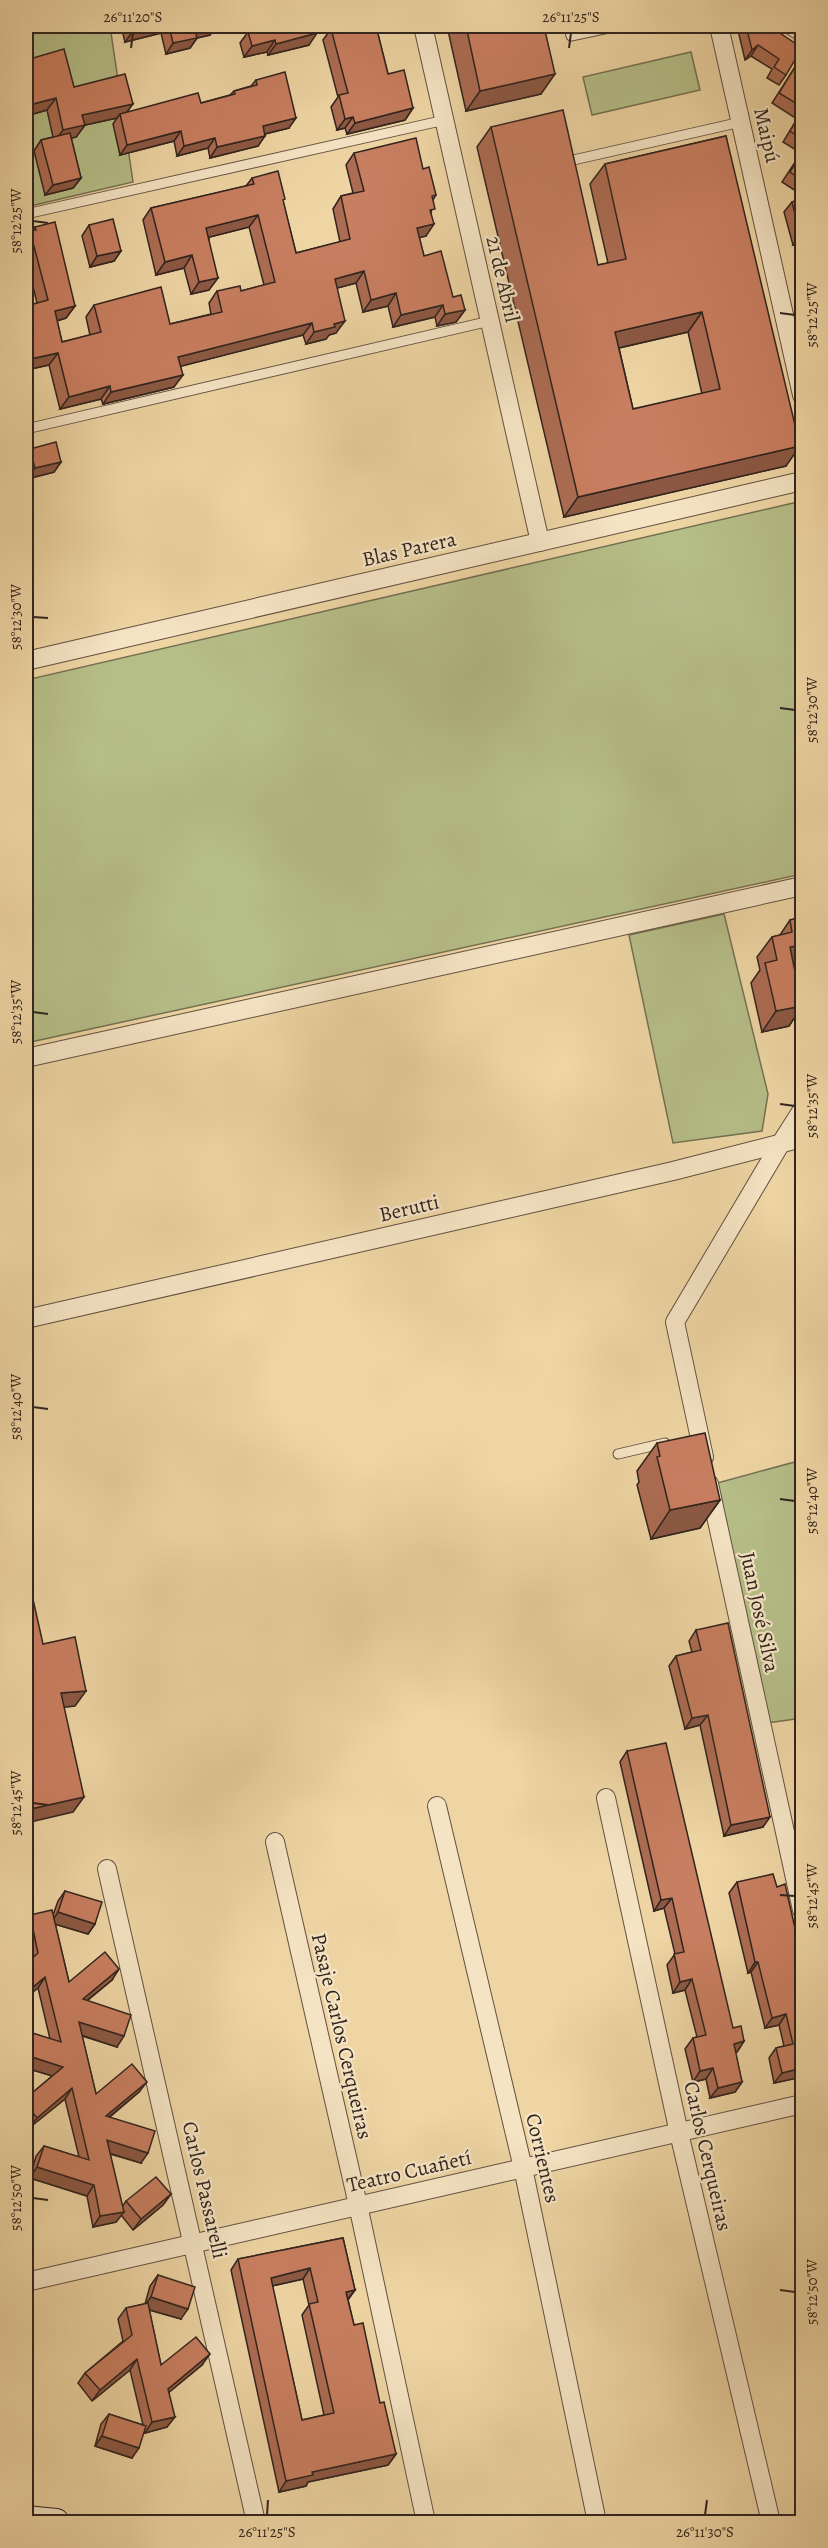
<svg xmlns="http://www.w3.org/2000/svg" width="828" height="2548" viewBox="0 0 828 2548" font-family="Alegreya,serif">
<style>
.green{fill:#b6be88;stroke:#747153;stroke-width:1.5}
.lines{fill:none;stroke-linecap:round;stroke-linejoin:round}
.lane-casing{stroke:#605040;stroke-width:11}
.street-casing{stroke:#605040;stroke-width:20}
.secondary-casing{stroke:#31241e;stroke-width:28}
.lane{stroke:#f5e4c4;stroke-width:9}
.street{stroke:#f5e4c4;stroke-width:18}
.secondary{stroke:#f5e4c4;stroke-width:26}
.wall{fill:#ac6c53;stroke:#31241e;stroke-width:1.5;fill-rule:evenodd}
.shaded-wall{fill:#8c5843;stroke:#31241e;stroke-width:1.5}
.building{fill:#c87e60;stroke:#31241e;stroke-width:1.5;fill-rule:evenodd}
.ticks{fill:none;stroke:#31241e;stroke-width:2}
.labels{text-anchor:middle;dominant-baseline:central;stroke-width:4.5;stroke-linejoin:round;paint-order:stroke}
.street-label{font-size:21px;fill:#31241e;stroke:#f5e4c4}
.neatline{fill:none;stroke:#31241e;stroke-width:2}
.ticks-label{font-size:15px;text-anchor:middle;fill:#31241e}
</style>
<rect width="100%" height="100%" fill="#efd5a4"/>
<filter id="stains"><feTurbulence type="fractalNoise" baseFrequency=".00333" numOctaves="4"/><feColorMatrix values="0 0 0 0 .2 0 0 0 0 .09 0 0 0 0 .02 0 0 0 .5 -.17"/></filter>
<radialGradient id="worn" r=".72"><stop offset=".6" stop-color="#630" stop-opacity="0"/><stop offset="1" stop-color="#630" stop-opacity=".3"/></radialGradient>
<g class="green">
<path d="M26,26H110L133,182L26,207Z"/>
<path d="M691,52L700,90L592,115L583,77Z"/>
<path d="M802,501V874L26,1043V680Z"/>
<path d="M724,914L768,1094L762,1131L673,1143L629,935Z"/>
<path d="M802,1460V1718L760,1724L710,1485Z"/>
</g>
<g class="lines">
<defs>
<g id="lane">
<path d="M569,27L571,36L618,26"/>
<path d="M569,161L741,122"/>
<path d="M26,214L445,120"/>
<path d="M26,429L490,321"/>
<path d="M618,1454L665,1443"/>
</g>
<g id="street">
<path d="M423,26L540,542"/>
<path d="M719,26L802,395"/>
<path d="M792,26L802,32"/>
<path d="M26,661L802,481"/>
<path d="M26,1058L802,886"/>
<path d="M26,1319L673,1171L802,1138"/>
<path d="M704,1457L675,1322L781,1143L802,1110"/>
<path d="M709,1484L802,1910"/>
<path d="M606,1798L679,2133L771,2522"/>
<path d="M437,1806L523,2168L597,2522"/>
<path d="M275,1842L358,2205L426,2522"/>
<path d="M107,1869L256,2522"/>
<path d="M26,2282L802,2104"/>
</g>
<path id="secondary" d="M26,2519L56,2522"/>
</defs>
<use href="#lane" class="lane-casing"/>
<use href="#street" class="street-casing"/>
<use href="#secondary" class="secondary-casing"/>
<use href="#lane" class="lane"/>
<use href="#street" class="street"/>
<use href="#secondary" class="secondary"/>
</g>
<g class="wall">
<path d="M121,26H216L210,35L197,38L190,48L166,54L161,33L125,42Z"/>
<path d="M263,26H315L309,45L268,55L267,52L244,57L240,43L248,32L264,28Z"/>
<path d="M334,26H376L388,74L413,108L405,120L347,134L345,128L337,130L331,107L338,97L323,40L331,29L335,28Z"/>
<path d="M447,26H544L541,94L466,111Z"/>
<path d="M737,26H771L778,32L786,75L779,85L767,78L772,69L751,56L745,60Z"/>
<path d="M26,60L74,87L127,112L201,103L230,95L234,91L251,86L256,80L289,128L265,134L258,146L210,158L208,148L177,156L174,141L120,155L113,124L117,118L85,125L76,137L71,138L81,178L73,188L45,195L34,151L41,140L53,137L47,110L26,116Z"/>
<path d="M795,67L802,71V195L782,182L801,153L783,142L797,119L772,103Z"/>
<path d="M491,127L598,265L608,263L590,184L605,164L726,136L786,466L564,517L477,147ZM688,332L702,394L633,409L619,348Z"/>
<path d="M354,153L423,169L436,195L433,200L431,214L426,236L419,237L424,256L453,297L465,310L456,322L437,326L435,317L393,327L388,306L363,312L356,283L337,288L336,333L329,335L326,339L306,344L303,335L181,366L174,387L103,404L101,399L60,409L49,365L26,370V311L30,305L37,303L26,258V239L35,227L75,306L66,318L57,321L62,342L90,335L86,317L94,305L170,324L211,314L209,303L217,291H241L264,285L249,227L209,237V290L191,294L184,268L156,275L143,220L151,208L246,186L252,178L283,202L296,253L340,242L333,209L341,196L353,193L346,165Z"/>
<path d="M802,199V272L796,244L793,245L784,212L792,202Z"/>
<path d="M89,225L121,251L114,261L90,267L82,236Z"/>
<path d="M30,449L61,462L54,472L27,479L26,471V455Z"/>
<path d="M802,917V962L794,964L802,1002V1006L789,1026L762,1032L751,983L760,970L757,957L772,937L780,935L790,920Z"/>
<path d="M657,1443L720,1500L700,1528L651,1539L637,1485L639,1482L637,1471Z"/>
<path d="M696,1630L763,1827L724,1836L700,1725L685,1729L669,1666L676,1656L692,1652L689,1641Z"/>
<path d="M627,1751L733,2028L744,2041L737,2052H735L742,2082L735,2092L710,2098L706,2079L693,2082L685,2049L693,2038L697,2037L685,1990L673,1993L667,1965L675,1954L664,1908L654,1911L620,1762Z"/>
<path d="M737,1882L777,1887L802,1959V2077L774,2083L769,2058L776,2048L784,2046L779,2025L765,2028L751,1972L748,1973L729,1893Z"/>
<path d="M65,1891L95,1924L88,1934L55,1924L69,1982L112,1980L87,2001L117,2047L82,2036L96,2094L139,2092L110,2117L141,2163L110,2154L122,2207L126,2201L171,2194L163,2205L133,2230L121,2215L116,2222L93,2227L87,2196L30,2178L36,2156L44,2146L79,2157L65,2099L29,2128L26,2124V2098L52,2076L26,2068V2031L50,2039L38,1988L30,1960L26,1939V1922L30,1915H53L58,1901Z"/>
<path d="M343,2238L355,2290L348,2300L354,2325L380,2403L396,2454L388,2465L308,2482L306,2486L279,2492L231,2270L238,2259ZM303,2279L309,2305L302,2315L324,2415L302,2420L272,2286Z"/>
<path d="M158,2275L181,2319L149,2310L161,2365H202L169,2392L167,2427L145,2433L144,2430L132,2458L95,2446L101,2424L109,2414L143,2425L130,2370L92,2401L78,2383L85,2373L123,2341L118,2319L126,2308L145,2304L150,2286Z"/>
</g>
<g class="shaded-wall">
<path d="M155,26H166L161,33L125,42L133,31Z"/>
<path d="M211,26H216L210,35L197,38L190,48L166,54L173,43L195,30Z"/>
<path d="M317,33L309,45L268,55L276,44Z"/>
<path d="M275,40L267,52L244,57L252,46Z"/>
<path d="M758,45L751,56L745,60L752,50Z"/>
<path d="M555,74L541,94L466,111L480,91Z"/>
<path d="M32,98L26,107V100Z"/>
<path d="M56,98L47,110L26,116L33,104Z"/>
<path d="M133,104L124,116L120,114L117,118L85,125L76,137L54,142L63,130L82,115Z"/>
<path d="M413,108L405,120L347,134L355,123Z"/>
<path d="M353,117L345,128L337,130L345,119Z"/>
<path d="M296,118L289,128L256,136L263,126Z"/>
<path d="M181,131L174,141L120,155L127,145Z"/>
<path d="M265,136L258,146L210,158L217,147Z"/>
<path d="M215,138L208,148L177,156L184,146Z"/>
<path d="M81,178L73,188L45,195L53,185Z"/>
<path d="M258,215L249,227L198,240L206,228Z"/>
<path d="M434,224L426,236L409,240L417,228Z"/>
<path d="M800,234H802L796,244L793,245Z"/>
<path d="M121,251L114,261L90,267L97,256Z"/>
<path d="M192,255L184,268L156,275L165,262Z"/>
<path d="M364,271L356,283L326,291L335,279Z"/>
<path d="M218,278L209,290L191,294L199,282Z"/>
<path d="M396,293L388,306L363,312L371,300Z"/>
<path d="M443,305L435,317L393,327L401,315Z"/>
<path d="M75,306L66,318L46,324L55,311Z"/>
<path d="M465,310L456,322L437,326L445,314Z"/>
<path d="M702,312L688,332L601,352L615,332Z"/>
<path d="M345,321L336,333L329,335L326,339L306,344L314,332L334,324Z"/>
<path d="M312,323L303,335L170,369L178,357Z"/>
<path d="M58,353L49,365L26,370V360Z"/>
<path d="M183,375L174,387L103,404L111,392Z"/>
<path d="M110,386L101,399L60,409L69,397Z"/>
<path d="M800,446L786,466L564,517L578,497Z"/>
<path d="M61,462L54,472L27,479L35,468Z"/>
<path d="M802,945V962L776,968L790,947Z"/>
<path d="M802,1006L789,1026L762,1032L776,1011Z"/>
<path d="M720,1500L700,1528L651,1539L670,1510Z"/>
<path d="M86,1691L75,1706L50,1709L61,1693Z"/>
<path d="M708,1715L700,1725L685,1729L692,1718Z"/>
<path d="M84,1797L73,1812L26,1823V1810Z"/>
<path d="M770,1817L763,1827L724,1836L731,1825Z"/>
<path d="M672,1898L664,1908L654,1911L661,1900Z"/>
<path d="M58,1912L95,1924L88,1934L51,1923Z"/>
<path d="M755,1962H758L751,1972L748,1973Z"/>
<path d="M119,1969L112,1980L75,2010L83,1999Z"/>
<path d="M45,1977L38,1988L26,1998V1993Z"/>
<path d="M692,1979L685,1990L673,1993L680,1982Z"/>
<path d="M786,2014L779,2025L765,2028L772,2018Z"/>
<path d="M79,2022L124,2036L117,2047L72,2032Z"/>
<path d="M744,2041L737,2052L726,2054L734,2044Z"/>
<path d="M26,2055L63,2067L56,2077L26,2068Z"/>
<path d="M713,2068L706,2079L693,2082L700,2071Z"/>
<path d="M802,2068V2077L774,2083L782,2073Z"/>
<path d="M147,2082L139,2092L98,2126L106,2116Z"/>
<path d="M742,2082L735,2092L710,2098L718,2088Z"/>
<path d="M72,2088L65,2099L29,2128L37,2118Z"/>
<path d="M107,2140L148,2153L141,2163L99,2150Z"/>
<path d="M37,2167L94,2185L87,2196L30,2178Z"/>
<path d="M171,2194L163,2205L133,2230L141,2219Z"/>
<path d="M124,2212L116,2222L93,2227L100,2216Z"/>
<path d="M310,2268L303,2279L263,2288L271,2278Z"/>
<path d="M355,2290L347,2300L346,2292Z"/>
<path d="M151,2297L188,2309L181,2319L143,2308Z"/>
<path d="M210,2354L202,2365L161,2399L168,2389Z"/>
<path d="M137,2359L130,2370L92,2401L100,2390Z"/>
<path d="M175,2417L167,2427L145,2433L152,2422Z"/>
<path d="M102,2436L139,2448L132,2458L95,2446Z"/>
<path d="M396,2454L388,2465L308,2482L306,2486L279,2492L286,2481L312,2472Z"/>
</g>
<g class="building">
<path d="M131,26H155L133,31Z"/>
<path d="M169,26H211L195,30L197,38L173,43Z"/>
<path d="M274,26H315L317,33L276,44L275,40L252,46L248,32Z"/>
<path d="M343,26H376L388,74L404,70L413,108L355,123L353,117L345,119L339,95L348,93L331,29Z"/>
<path d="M466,26H544L555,74L480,91Z"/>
<path d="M746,26H771L779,30L777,31L802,48L786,75L774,67L779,59L758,45L752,50Z"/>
<path d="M64,49L74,87L125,74L133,104L82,115L85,125L63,130L56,98L33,104L32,98L26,100V60Z"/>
<path d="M795,67L802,71V107L779,93Z"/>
<path d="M285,72L296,118L263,126L265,136L217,147L215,138L184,146L181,131L127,145L120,114L198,93L201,103L235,94L234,91L257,85L256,80Z"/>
<path d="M563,110L598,265L626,259L605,164L726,136L800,446L578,497L491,127ZM702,312L720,389L633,409L615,332Z"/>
<path d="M802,111V139L790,131Z"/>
<path d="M70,133L81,178L53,185L41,140Z"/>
<path d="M416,138L423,169L429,167L436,195L432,196L435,209L430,210L434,224L417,228L424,256L441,251L453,297L461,295L465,310L445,314L443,305L401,315L396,293L371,300L364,271L335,279L345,321L334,324L335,327L314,332L312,323L178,357L183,375L111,392L110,386L69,397L58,353L26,360V315L32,314L30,305L48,300L30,231L36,230L35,227L55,222L75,306L55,311L62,342L101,332L94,305L161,287L170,324L222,312L217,291L240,286L241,291L275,282L258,215L206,228L218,278L199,282L192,255L165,262L151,208L254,184L252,178L278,171L285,199L283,200L296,253L350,239L341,196L364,191L354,153Z"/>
<path d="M802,152V180L790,172Z"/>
<path d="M802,199V234H800L792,202Z"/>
<path d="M113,219L121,251L97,256L89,225Z"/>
<path d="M56,442L61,462L35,468L30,449Z"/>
<path d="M802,917V945L790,947L802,1006L776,1011L765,963L777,960L772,937L792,932L790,920Z"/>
<path d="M705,1433L720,1500L670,1510L657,1457L660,1456L657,1443Z"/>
<path d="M26,1568L43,1644L75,1637L86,1691L61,1693L84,1797L26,1810Z"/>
<path d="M728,1623L770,1817L731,1825L708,1715L692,1718L676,1656L701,1650L696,1630Z"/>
<path d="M666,1743L733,2028L741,2026L744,2041L734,2044L742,2082L718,2088L713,2068L700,2071L693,2038L706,2035L692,1979L680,1982L674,1954L684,1952L672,1898L661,1900L627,1751Z"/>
<path d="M773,1874L777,1887L785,1884L802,1959V2068L782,2073L776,2048L793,2044L786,2014L772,2018L758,1962H755L737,1882Z"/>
<path d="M65,1891L102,1902L95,1924L58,1912Z"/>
<path d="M52,1910L69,1982L105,1952L119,1969L83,1999L131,2015L124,2036L79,2022L96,2094L132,2064L147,2082L106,2116L155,2131L148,2153L107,2140L124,2212L100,2216L94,2185L37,2167L44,2146L89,2160L72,2088L37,2118L26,2104V2098L63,2067L26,2055V2031L61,2042L45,1977L26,1993V1964L38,1953L30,1915Z"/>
<path d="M156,2177L171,2194L141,2219L126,2201Z"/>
<path d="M343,2238L355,2290L346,2292L354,2325L363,2323L380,2403L384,2402L396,2454L312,2472L313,2475L286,2481L238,2259ZM310,2268L318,2302L309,2304L334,2413L302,2420L271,2278Z"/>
<path d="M158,2275L195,2287L188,2309L151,2297Z"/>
<path d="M148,2303L161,2365L196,2337L210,2354L168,2389L175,2417L152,2422L137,2359L100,2390L85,2373L132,2335L126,2308Z"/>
<path d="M109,2414L146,2426L139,2448L102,2436Z"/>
</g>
<path class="ticks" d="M131,48L133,33M569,48L571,33M33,221L48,223M780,313L795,315M33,617L48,618M780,708L795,710M33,1012L48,1014M780,1104L795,1106M33,1407L48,1409M780,1499L795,1501M33,1803L48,1805M780,1895L795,1896M33,2198L48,2200M780,2290L795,2292M267,2515L268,2500M705,2515L707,2500"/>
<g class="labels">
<g class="street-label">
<text transform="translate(767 135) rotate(77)">Maipú</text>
<text transform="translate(503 279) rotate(77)">21 de Abril</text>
<text transform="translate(409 549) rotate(-13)">Blas Parera</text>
<text transform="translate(409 1208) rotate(-13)">Berutti</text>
<text transform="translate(760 1612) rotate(78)">Juan José Silva</text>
<text transform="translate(342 2036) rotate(77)">Pasaje Carlos Cerqueiras</text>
<text transform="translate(708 2156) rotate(77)">Carlos Cerqueiras</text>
<text transform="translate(543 2158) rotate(77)">Corrientes</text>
<text transform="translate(409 2171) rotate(-13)">Teatro Cuañetí</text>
<text transform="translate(205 2190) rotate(77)">Carlos Passarelli</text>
</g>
</g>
<rect width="828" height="2548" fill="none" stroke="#efd5a4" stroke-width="66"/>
<rect x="33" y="33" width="762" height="2482" class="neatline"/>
<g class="ticks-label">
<text x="133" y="22">26°11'20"S</text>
<text x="571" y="22">26°11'25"S</text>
<text transform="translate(16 221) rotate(-90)" y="5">58°12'25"W</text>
<text transform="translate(812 315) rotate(-90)" y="5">58°12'25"W</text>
<text transform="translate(16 617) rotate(-90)" y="5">58°12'30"W</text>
<text transform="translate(812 710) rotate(-90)" y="5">58°12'30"W</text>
<text transform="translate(16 1012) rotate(-90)" y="5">58°12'35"W</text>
<text transform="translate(812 1106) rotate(-90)" y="5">58°12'35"W</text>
<text transform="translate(16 1407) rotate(-90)" y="5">58°12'40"W</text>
<text transform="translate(812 1501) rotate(-90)" y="5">58°12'40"W</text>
<text transform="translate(16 1803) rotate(-90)" y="5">58°12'45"W</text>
<text transform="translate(812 1896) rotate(-90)" y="5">58°12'45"W</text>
<text transform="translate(16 2198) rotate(-90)" y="5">58°12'50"W</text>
<text transform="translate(812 2292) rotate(-90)" y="5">58°12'50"W</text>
<text x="267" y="2537">26°11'25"S</text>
<text x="705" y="2537">26°11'30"S</text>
</g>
<rect width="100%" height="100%" filter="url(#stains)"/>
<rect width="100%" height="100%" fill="url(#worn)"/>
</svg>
